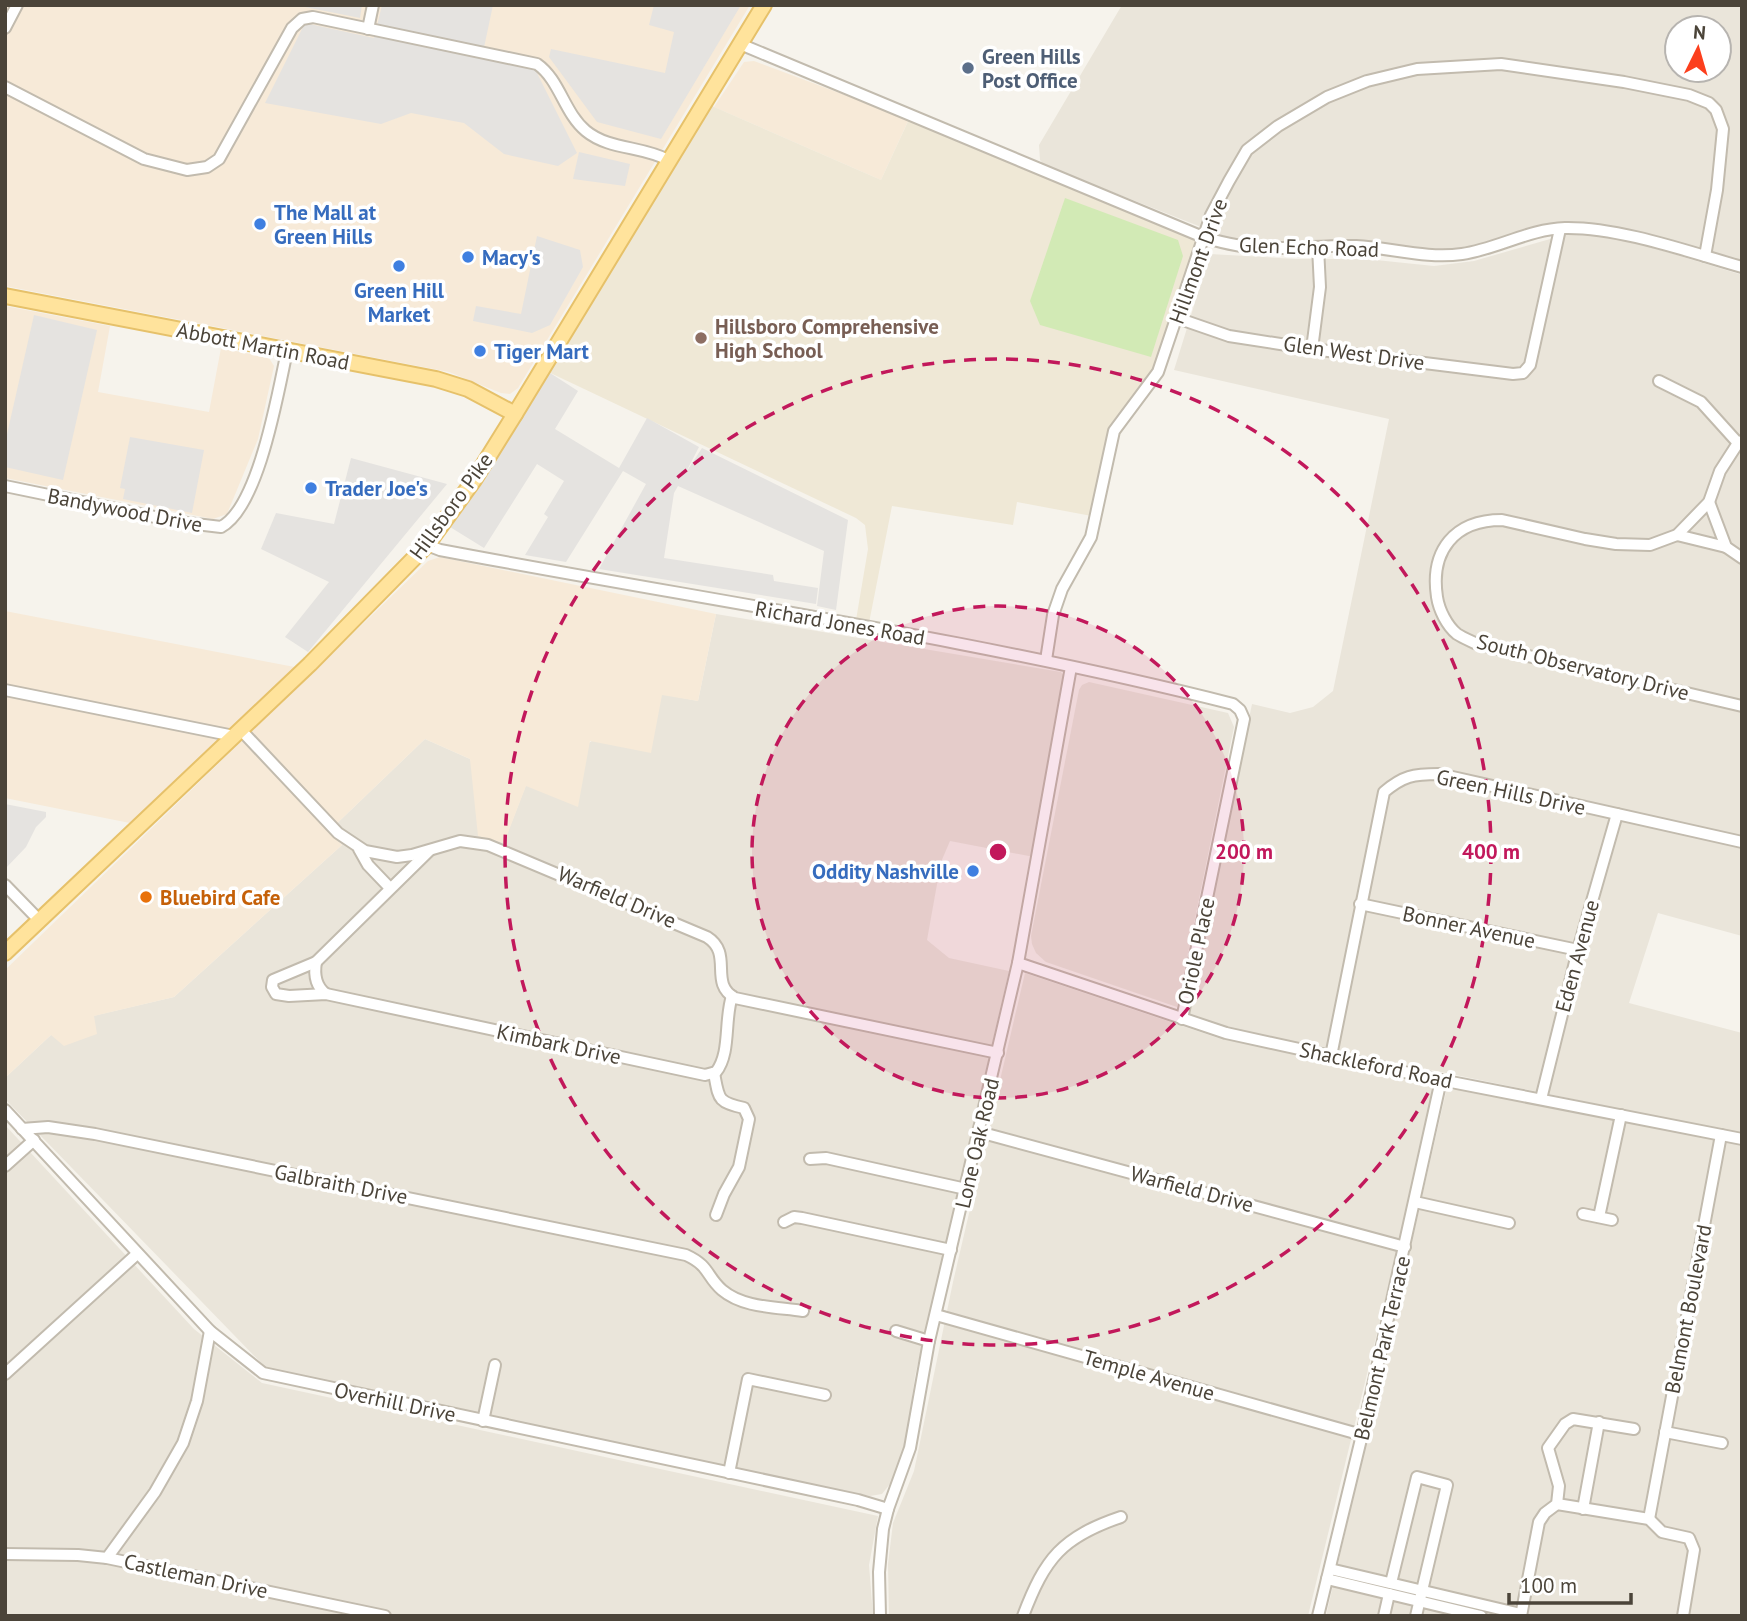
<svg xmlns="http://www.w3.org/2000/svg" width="1747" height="1621" viewBox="0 0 1747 1621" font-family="'PT Sans',sans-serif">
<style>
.residential{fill:#eae5da;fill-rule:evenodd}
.commercial{fill:#f7ead8}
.education{fill:#efe8d6}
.green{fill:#d2eab5}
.parking{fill:#e5e3e0}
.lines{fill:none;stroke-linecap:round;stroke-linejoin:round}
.minor-casing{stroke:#c2bbae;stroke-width:14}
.major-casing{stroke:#e6c16a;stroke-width:18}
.minor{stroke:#fff;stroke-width:10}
.major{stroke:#ffe39c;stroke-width:14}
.ring{fill:none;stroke:#c2185b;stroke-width:3.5;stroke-dasharray:12 9}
.service-dot{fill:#5c6f8a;stroke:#fff;stroke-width:2.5}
.shop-dot{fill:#3f7fe0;stroke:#fff;stroke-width:2.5}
.education-dot{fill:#8d6e63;stroke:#fff;stroke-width:2.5}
.food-dot{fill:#e8710a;stroke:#fff;stroke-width:2.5}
.labels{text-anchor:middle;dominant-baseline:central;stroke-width:7;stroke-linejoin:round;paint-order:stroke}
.service-label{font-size:21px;font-weight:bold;fill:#4e5e75;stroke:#fff;text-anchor:start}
.shop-label{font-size:21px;font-weight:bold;fill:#366cbe;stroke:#fff;text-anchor:start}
.street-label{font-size:21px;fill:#4b4439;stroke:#fff}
.education-label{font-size:21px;font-weight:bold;fill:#785e54;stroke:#fff;text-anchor:start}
.food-label{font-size:21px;font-weight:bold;fill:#c56008;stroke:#fff;text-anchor:start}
.centre{fill:#c2185b;stroke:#fff;stroke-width:3.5}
.ring-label{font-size:21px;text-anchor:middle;font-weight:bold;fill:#c2185b;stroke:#fff;stroke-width:7;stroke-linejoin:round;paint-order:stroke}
</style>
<rect width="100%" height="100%" fill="#f6f3ec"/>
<g class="residential">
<path d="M1122,5H1742V262L1603,225L1572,223L1542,227L1459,250H1430L1370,242L1256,243L1234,240L1044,165L1040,160L1039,145ZM1677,28H1719V70H1677Z"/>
<path d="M1571,233L1591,234L1631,241L1742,275V936L1658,913L1629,1003L1742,1033V1134L1228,1028L1188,1014L1252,704L1290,713L1313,707L1333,691L1389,419L1174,370L1210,254L1296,259H1366L1434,266L1474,261Z"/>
<path d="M716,614L1061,672L1066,679L1034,857L950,841L941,862L927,940L949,958L1009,971L915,1376L906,1441L894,1479L882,1494L870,1496L267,1369L5,1099V1078L51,1035L93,1016L174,997L342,845L328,832L425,739L470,759L504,842L526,785L662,694L698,701Z"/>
<path d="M1089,682L1228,713L1234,727L1177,1007L1046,962L1036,953L1032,944L1031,936L1079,690L1082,685Z"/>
<path d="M1025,973L1218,1038L1433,1082L1436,1091L1308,1616H889L888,1564L893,1523L914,1471L953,1282Z"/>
<path d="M1460,1088L1742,1145V1616H1326L1446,1092Z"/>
<path d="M5,1125L194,1329L262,1383L878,1516L869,1565L873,1616H5Z"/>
</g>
<g class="commercial">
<path d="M5,5H750L527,373L518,388L510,394L501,393L449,372L5,286Z"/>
<path d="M754,61L909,119L881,180L714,107L744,62Z"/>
<path d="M5,306L110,326L98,392L209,412L221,348L269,358L274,366L258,439L227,514L213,519L5,478Z"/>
<path d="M440,557L716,614L698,701L662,695L651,753L590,741L578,807L526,786L504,843L478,836L470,759L425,739L328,832L342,845L174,997L94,1016L97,1034L64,1046L51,1035L5,1078V970L428,561Z"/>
<path d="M5,611L305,669L140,825L5,798Z"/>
</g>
<path class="education" d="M705,103L881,180L911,115L1203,237L1164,358L1106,439L1097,517L1017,502L1013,525L892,506L868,628L855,626L868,549L865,525L856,518L542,369Z"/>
<path class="green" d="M1065,198L1178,240L1183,256L1151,357L1040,325L1030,301Z"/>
<g class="parking">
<path d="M306,5H362L360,18L305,7Z"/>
<path d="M382,5H493L482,57L535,69L577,153L558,166L504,154L464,123L411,113L381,124L265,103L305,23L374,38Z"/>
<path d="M654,5H741L661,139L597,122L549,57L551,49L665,73L674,32L649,25Z"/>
<path d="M579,152L630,164L625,186L573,179Z"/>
<path d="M537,236L580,250L583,267L550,325L532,333L473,321L476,306L521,314Z"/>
<path d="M34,315L97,330L63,480L5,467V443Z"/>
<path d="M547,371L578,391L555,429L619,468L647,418L699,447L685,474L702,448L848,520L836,610L817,606L824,551L678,486L674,493L664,558L773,575L774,581L818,588L816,604L599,569L646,484L623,471L566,562L525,555L548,517L544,514L564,481L537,464L484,548L450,527Z"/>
<path d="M130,437L204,450L192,513L123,499L125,489L120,488Z"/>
<path d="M351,458L447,484L308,652L285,637L329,582L261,549L276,513L334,524Z"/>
<path d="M5,804L46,812V817L36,827L26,847L5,869Z"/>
</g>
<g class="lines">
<defs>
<g id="minor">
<path d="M5,28L17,5"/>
<path d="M368,29L373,5"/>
<path d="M740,44L1203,237C1223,243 1244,248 1266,248C1296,249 1326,245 1356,246C1392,248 1426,259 1462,254C1497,249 1529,229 1565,228C1619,227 1689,252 1742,267"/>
<path d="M5,87L144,159L187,170L207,167L219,159L292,28L302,19L313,17L537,64C560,80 564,113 586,131C609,150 643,146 668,160"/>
<path d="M1177,318L1229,336L1312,349L1513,374L1523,373L1530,365L1560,229"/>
<path d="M1312,349L1320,287L1318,247"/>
<path d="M1659,381L1701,402L1738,443"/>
<path d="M1742,441L1738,443L1720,471L1709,502L1677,535L1650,545L1616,544L1585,539L1502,520C1454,520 1430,551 1437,597C1439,610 1447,626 1457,634C1463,638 1471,641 1477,644L1742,706"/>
<path d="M5,486L179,522L221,527C259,507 278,392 287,351"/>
<path d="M1709,502L1726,547L1742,558"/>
<path d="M1677,535L1726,547"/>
<path d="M427,545L440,550C704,600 973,638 1233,704L1240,710L1244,719L1182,1019"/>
<path d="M1046,660L1053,615L1062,589L1091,537L1114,431L1158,372L1211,215L1229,181L1247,150L1278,126L1327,97L1367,81L1417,69L1501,64L1624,82L1689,95L1709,103L1716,110L1723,129L1717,190L1705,256"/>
<path d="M5,690L234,736"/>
<path d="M241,730L338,833L365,851L397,857L412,855L460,841L488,845L707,937C734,954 708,983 735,998L998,1053"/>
<path d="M359,849L368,865L390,888"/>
<path d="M429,851L316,962L273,980L272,987L276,994L289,996L326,994L705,1075L716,1072C731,1053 724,1020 732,996"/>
<path d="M5,885L39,920"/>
<path d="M1360,904L1578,950"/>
<path d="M316,962C314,974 315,986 326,994"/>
<path d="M1018,963L1226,1033L1441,1080L1742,1139"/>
<path d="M1331,1056L1384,792C1403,776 1413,774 1439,774L1742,842"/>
<path d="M714,1073C719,1099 717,1102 744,1108L749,1119L739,1167L724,1194L716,1215"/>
<path d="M1541,1099L1578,950L1617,814"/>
<path d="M5,1110L210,1331L263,1373L858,1500L888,1509"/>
<path d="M22,1129L48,1127L95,1134L686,1255C710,1266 706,1276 722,1290C743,1308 777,1307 803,1311"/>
<path d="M979,1132L1405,1247"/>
<path d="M810,1159L826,1158L966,1189"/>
<path d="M5,1166L34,1140"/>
<path d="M1415,1202L1509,1223"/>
<path d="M1583,1214L1612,1220"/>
<path d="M1599,1217L1621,1115"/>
<path d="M784,1222L794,1217L802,1218L951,1250"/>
<path d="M936,1315L1362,1435"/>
<path d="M896,1331L929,1341"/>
<path d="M5,1374L137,1254"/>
<path d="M483,1421L495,1365"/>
<path d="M1665,1432L1722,1443"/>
<path d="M729,1473L748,1379L825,1395"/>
<path d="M1557,1504L1649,1519L1662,1532L1689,1538L1694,1550L1683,1616"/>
<path d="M1583,1509L1599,1422"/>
<path d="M1649,1519L1721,1135"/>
<path d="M5,1554L78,1555L107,1558L385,1616"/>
<path d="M107,1558L155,1492L183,1443L197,1401L210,1331"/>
<path d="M1330,1569L1521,1614"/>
<path d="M1327,1579L1481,1616"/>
<path d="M1391,1583L1417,1477L1447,1485L1416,1616"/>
<path d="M880,1616L879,1572L883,1529L888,1509L910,1448L929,1341L1018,963L1071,667"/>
<path d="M1023,1616C1045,1558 1062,1537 1121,1517"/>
<path d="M1318,1616L1362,1435L1441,1080"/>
<path d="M1384,1616L1389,1594"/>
<path d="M1521,1616L1539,1522L1545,1513L1557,1504L1559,1486L1548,1448L1565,1424L1573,1419L1634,1429"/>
</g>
<g id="major">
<path d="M5,296L436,379L468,389L515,414"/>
<path d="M5,953L310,664L427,545L474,480L515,414L764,5"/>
</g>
</defs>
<use href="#minor" class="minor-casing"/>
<use href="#major" class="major-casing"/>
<use href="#minor" class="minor"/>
<use href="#major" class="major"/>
</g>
<circle cx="998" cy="852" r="246" fill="#c2185b" fill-opacity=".12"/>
<g class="ring">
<circle cx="998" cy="852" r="246"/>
<circle cx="998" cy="852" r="493"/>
</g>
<circle class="service-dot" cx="968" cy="68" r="7"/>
<g class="shop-dot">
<circle cx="260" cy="224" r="7"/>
<circle cx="468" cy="257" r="7"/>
<circle cx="399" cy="266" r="7"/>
<circle cx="480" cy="351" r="7"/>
<circle cx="311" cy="488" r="7"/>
<circle cx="973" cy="871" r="7"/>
</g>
<circle class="education-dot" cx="701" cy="338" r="7"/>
<circle class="food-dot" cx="146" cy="897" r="7"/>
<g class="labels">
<g class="service-label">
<text x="982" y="56">Green Hills<tspan x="982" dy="24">Post Office</tspan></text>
</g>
<g class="shop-label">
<text x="274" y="212">The Mall at<tspan x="274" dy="24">Green Hills</tspan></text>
<text x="482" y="257">Macy's</text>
<text x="399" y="290" text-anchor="middle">Green Hill<tspan x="399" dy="24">Market</tspan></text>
<text x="494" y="351">Tiger Mart</text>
<text x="325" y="488">Trader Joe's</text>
<text x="959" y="871" text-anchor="end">Oddity Nashville</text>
</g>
<g class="street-label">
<text transform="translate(1309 247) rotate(2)">Glen Echo Road</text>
<text transform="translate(1198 261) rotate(-70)">Hillmont Drive</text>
<text transform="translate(263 346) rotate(11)">Abbott Martin Road</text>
<text transform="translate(1354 353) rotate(8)">Glen West Drive</text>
<text transform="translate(451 506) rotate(-54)">Hillsboro Pike</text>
<text transform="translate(125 510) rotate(11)">Bandywood Drive</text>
<text transform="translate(840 623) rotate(10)">Richard Jones Road</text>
<text transform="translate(1583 667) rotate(14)">South Observatory Drive</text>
<text transform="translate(1511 792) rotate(12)">Green Hills Drive</text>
<text transform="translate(617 897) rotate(23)">Warfield Drive</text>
<text transform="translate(1469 927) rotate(12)">Bonner Avenue</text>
<text transform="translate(1196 951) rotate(-78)">Oriole Place</text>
<text transform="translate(1577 956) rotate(-75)">Eden Avenue</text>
<text transform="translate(559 1044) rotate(12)">Kimbark Drive</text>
<text transform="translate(1376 1065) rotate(12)">Shackleford Road</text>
<text transform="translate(977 1143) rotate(-77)">Lone Oak Road</text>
<text transform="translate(341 1184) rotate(11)">Galbraith Drive</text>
<text transform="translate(1192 1189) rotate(15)">Warfield Drive</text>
<text transform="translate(1688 1309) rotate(-79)">Belmont Boulevard</text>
<text transform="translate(1382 1348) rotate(-77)">Belmont Park Terrace</text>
<text transform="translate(1149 1375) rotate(16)">Temple Avenue</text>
<text transform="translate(395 1402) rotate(12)">Overhill Drive</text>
<text transform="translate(196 1576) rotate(12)">Castleman Drive</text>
</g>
<g class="education-label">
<text x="715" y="326">Hillsboro Comprehensive<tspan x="715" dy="24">High School</tspan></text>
</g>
<g class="food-label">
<text x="160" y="897">Bluebird Cafe</text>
</g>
</g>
<circle cx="998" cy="852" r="10" class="centre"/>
<g class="ring-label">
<text x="1244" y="859">200 m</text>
<text x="1491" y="859">400 m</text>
</g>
<rect width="1747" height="1621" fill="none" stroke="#4b4439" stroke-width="14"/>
<g transform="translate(1698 49) rotate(5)"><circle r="33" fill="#ffffff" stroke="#b7b4b0" stroke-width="2"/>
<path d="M0-5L12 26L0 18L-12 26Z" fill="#fc3f1d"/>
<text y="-10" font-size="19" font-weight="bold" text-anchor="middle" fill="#4b4439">N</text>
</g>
<path d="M1509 1593v10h122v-10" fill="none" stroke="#4b4439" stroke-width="3.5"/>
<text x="1520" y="1593" font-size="21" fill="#4b4439" stroke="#ffffff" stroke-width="5" paint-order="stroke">100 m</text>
</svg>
